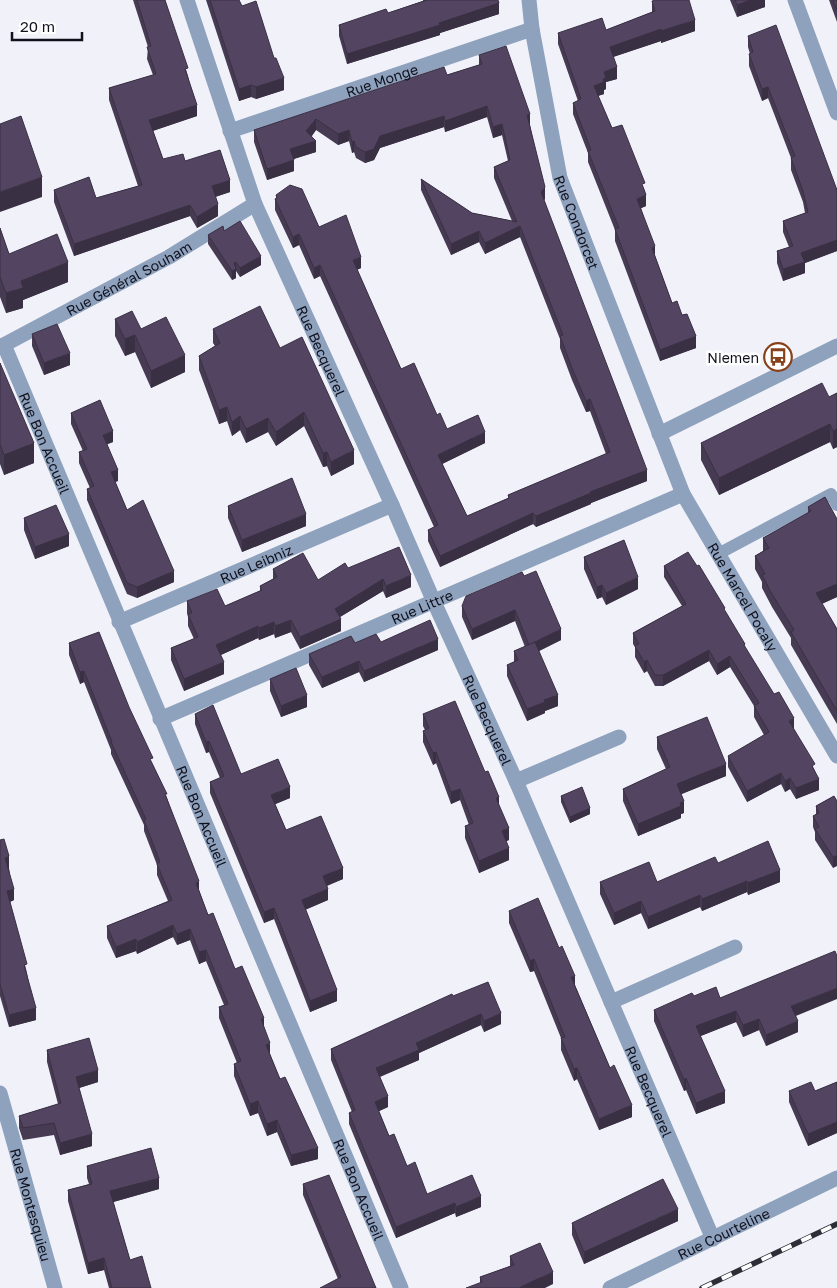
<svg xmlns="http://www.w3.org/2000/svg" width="837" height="1288" viewBox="0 0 837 1288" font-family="'Golos Text',sans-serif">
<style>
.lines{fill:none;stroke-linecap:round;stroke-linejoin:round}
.lane{stroke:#8ea1bd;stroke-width:12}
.street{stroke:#8ea1bd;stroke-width:15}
.rail-casing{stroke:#2d2d38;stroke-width:5.5}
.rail{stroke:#fff;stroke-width:4;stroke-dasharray:11;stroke-linecap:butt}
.wall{fill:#473b53}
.shaded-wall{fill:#3a3044}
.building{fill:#534561;stroke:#3a3044}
.labels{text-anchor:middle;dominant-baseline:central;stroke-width:5;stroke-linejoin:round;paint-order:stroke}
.street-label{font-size:14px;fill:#11111d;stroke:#fff}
.poi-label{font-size:14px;fill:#11111d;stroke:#fff;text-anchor:end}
</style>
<rect width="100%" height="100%" fill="#f1f2f9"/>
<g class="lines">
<path class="lane" d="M718,554L831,494L837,505"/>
<g class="street">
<path id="s1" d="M187,0L255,204L392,505L434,602L516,781L713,1239"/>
<path id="s2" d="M529,0L532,29L560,178L683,494L837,756"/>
<path d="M795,0L837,113"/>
<path id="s3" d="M230,131L532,29"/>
<path id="s4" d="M4,345L401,1288"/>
<path id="s5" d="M0,347L169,257L255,204"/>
<path d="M659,434L837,346"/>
<path id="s6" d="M119,622L392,505"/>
<path id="s7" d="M160,719L683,494"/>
<path d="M516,781L619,737"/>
<path d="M611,1002L735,947"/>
<path id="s8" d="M0,1093L55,1288"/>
<path id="s9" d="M610,1288L837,1178"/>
</g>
<defs>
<path id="rail" d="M702,1288L837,1224"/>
</defs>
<use href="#rail" class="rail-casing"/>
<use href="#rail" class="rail"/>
</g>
<g class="wall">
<path d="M133,0H165L188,76L197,116L153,131L163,159L185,161L230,192L215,197L218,216L197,228L190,216L74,256L54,202V190L96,198L138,186L109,100V88L153,75L147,59L148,47Z"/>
<path d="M206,0H239L284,90L256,99L251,97L239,101Z"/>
<path d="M423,0H498L499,14L440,33V35L347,64L339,36V25L388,13L423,1Z"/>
<path d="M730,0H765V7L737,17Z"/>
<path d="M829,0H837V22Z"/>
<path d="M652,1L695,31L661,43V41L613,57L617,79L606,82V89L604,90V94L598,96L612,128L645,191L646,206L641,208L655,256L672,303L696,348L660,361L615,241V230L588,162V153L573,114V103L578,101L558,44V33L606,30L652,12Z"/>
<path d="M748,36L837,190V251L805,263V273L783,281L777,263V251L789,247L783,232V221L805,213L803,202L791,170V158L768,98L762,101L749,66V54H750L748,47Z"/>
<path d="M479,55L530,125L545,199L544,200L647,481L591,503V504L536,527L533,524L440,567L428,541V530L434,527L320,276L314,279L299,245L293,248L275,210V199L276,198V195L319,227L361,268L357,270L401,369L437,415L447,429L485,443L442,464L467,516L508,498V495L606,454L590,411L586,412L572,380L560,348V339L520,237L485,254L479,242L451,255L421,190V179L472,213L512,221L494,178V167L508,161L502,135L493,138L487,117L445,132L444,127L380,148L374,160L365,163L356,158L354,152L352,153L349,141L338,145L316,130L312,136L316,152L294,159V171L267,180L254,142V130L447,75L479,65Z"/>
<path d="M0,228L9,254L68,282L23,300V308L6,313L0,297Z"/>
<path d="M224,231L261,265L240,277L236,271V278L232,280L208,244V235Z"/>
<path d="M115,319L185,372L151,388L135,352L125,356L115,336Z"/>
<path d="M213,329L280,348L354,464L331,476L327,466L323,467L304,426L276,446L268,432L246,443L240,430L232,436L227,421L219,424L199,370V356L215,346L213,343Z"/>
<path d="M32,334L70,365L44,375L32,346Z"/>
<path d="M0,363L34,463L4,475L0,464Z"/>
<path d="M837,393V447L833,449L830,442L719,495L701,460V443L829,397Z"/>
<path d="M71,413L113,442L107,444L118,481L115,482L127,510L174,582L137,598L127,594L87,500V489L90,488L79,463V452L83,451L71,424Z"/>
<path d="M825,497L837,597L822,604L837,629V724L791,645V638L772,607L762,588V582L755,569V556L763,551V538L808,513V507Z"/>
<path d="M228,506L306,526L242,552L228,518Z"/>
<path d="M24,518L69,546L35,559L24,530Z"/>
<path d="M584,557L638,589L606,605L602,597L597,599L584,569Z"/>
<path d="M664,566L725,611L745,647L794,729L815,771L819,790L796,799L790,789L785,792L781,784L747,802L728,767V756L764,735L754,717V706L730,667L717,675L709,661L663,686H655L647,671L644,673L635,657V647L633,644V633L682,606L664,577Z"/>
<path d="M348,568L411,587L386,598L383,591L340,617L341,631L300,649L291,632L275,638L274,634L259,640L258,638L221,655L224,674L184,691L171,660V648L194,639L188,626V617L187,613V601L225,606L260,591V586L273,579V569L318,580Z"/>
<path d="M522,572L561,640L539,651L558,706L545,711V713L527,721L507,676V665L514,662V651L525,647L515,621L472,640L462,617V606Z"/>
<path d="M381,642L438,650L364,682L359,672L322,688L309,665V654L355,643Z"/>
<path d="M69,643L153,765L167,798L199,890L208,915L264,1027L270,1054L280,1079L318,1159L291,1166L277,1132L267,1136L258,1113L250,1116L234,1076V1064L237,1063L219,1018V1007L224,1005L206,961L199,964L190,940L177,945L173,937L137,954L136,951L116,958L107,938V926L168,901L157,875V865L144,831V825L111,754V750L84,682L80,684L69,655Z"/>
<path d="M270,679L307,707L281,717L270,691Z"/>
<path d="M195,714L241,774L290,798L275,804L286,830L343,879L327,886L328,900L305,910L337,1001L310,1012L274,919L264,923L210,793V782L220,778L209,752L206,753L195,724Z"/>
<path d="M423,714L499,805L509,840L506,841L509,860L479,873L465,838V826L469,825L460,800L451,804L436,763L433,765L423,742V731L425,730L423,726Z"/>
<path d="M657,737L726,776L681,794L684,813L681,814V818L638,836L623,801V789L666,769L657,749Z"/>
<path d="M561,796L590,814L570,823L561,802Z"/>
<path d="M834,796L833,868L815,840V832L813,827V816L816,814V806Z"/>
<path d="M0,840L9,868L14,900L10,902L27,973L36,1020L9,1027L0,996Z"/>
<path d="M718,863L780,882L748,895L747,892L702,911L700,907L648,929L641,913L614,925L600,894V882H657Z"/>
<path d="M509,911L575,985L610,1068L632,1117L599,1130L577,1079L574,1081L561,1050V1038L534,971L530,972L509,923Z"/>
<path d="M453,996L501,1024L484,1032L481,1025L419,1053V1060L380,1077L388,1107L379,1111L389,1136L407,1166L427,1194L481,1207L456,1217L455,1213L396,1238L349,1124V1113L352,1112L331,1060V1049Z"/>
<path d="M694,996L720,998L796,1016L798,1032L766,1046L759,1030L743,1037L736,1022L700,1036L725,1103L696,1114L686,1090L684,1091L654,1021V1010Z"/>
<path d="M47,1050L98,1082L79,1088L92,1146L60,1155L54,1135L23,1140L19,1128V1116L58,1104L47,1062Z"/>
<path d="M837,1082V1133L808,1146L789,1102V1091H815Z"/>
<path d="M87,1166L159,1189L113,1202L130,1260L151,1288H109L104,1270L88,1274L68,1201V1190L89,1184L87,1178Z"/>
<path d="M303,1184L376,1288L338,1279L303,1195Z"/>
<path d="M678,1221L584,1264L572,1235V1223Z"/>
<path d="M510,1256L553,1284L480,1283V1277L510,1266Z"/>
</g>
<g class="shaded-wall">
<path d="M751,0H765V7L737,17V5Z"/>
<path d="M499,3V14L440,33V35L347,64V54Z"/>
<path d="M695,20V31L661,43V31Z"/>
<path d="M661,29V41L610,58V47Z"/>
<path d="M617,67V79L606,82V89L604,90V94L594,97V86L604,72Z"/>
<path d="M284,78V90L256,99V87Z"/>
<path d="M251,85V97L239,101V89Z"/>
<path d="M768,87V98L762,101V89Z"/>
<path d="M197,105V116L149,132V120Z"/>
<path d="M487,106V117L445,132V121Z"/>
<path d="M530,114V125L527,126V115Z"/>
<path d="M444,116V127L380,148L374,160L365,163V152L380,136Z"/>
<path d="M316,119V130L306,143V131Z"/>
<path d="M502,124V135L493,138V127Z"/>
<path d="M349,130V141L338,145V134Z"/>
<path d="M316,141V152L290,160V149Z"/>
<path d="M354,141V152L352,153V142Z"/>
<path d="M294,160V171L267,180V169Z"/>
<path d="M42,177V197L0,212V192Z"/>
<path d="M230,180V192L212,198V186Z"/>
<path d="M545,187V199L541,203V192Z"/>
<path d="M646,195V206L637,210V199Z"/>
<path d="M218,204V216L197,228V217Z"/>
<path d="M190,205V216L74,256V244Z"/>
<path d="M520,226V237L485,254V243Z"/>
<path d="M479,231V242L451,255V244Z"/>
<path d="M299,234V245L293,248V237Z"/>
<path d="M837,240V251L805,263V273L783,281V269L801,253Z"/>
<path d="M655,246V258L652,248Z"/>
<path d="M261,256V265L240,277V268Z"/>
<path d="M361,257V268L353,271V260Z"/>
<path d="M68,262V282L23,300V308L6,313V293L21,281Z"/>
<path d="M236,262V278L232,280V271L234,263Z"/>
<path d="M320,265V276L314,279V268Z"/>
<path d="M135,335V352L125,356V339Z"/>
<path d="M696,336V348L660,361V350Z"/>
<path d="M70,353V365L44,375V363Z"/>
<path d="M185,355V372L151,388V371Z"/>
<path d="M590,399V411L586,412V401Z"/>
<path d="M227,407V421L219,424V410Z"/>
<path d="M304,412V426L276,446V432Z"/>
<path d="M240,416V430L232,436V422Z"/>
<path d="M268,418V432L246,443V429Z"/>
<path d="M830,424V442L719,495V478Z"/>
<path d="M837,429V447L833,449V431Z"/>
<path d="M113,431V442L103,446V435Z"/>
<path d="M485,432V443L438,466V455Z"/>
<path d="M34,443V463L4,475V455Z"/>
<path d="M354,450V464L331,476V462Z"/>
<path d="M327,452V466L323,467V453Z"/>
<path d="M118,470V481L111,483V472Z"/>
<path d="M647,470V481L591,503V504L536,527V516L590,492Z"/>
<path d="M533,513V524L440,567V556Z"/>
<path d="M306,514V526L242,552V540Z"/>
<path d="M69,534V546L35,559V547Z"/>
<path d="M174,571V582L137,598V587Z"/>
<path d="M411,575V587L386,598V586Z"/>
<path d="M638,577V589L606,605V593Z"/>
<path d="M383,579V591L335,620V609Z"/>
<path d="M837,584V597L816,606V593Z"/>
<path d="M602,585V597L597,599V587Z"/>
<path d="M515,610V621L472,640V629Z"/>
<path d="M341,619V631L300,649V637Z"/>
<path d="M291,620V632L275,638V626Z"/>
<path d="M274,622V634L259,640V628Z"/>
<path d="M258,626V638L216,657V645Z"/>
<path d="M561,629V640L529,656V645Z"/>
<path d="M438,639V650L364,682V671Z"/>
<path d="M709,650V661L663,686V675Z"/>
<path d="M730,656V667L717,675V664Z"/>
<path d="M647,660V671L644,673V662Z"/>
<path d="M359,661V672L322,688V677Z"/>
<path d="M224,662V674L184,691V679Z"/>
<path d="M84,671V682L80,684V672Z"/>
<path d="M307,695V707L281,717V706Z"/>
<path d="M558,695V706L545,711V713L527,721V709L544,700Z"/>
<path d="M794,718V729L789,732V721Z"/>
<path d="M209,741V752L206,753V742Z"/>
<path d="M436,752V763L433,765V753Z"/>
<path d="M726,764V776L677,796V784Z"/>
<path d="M781,773V784L747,802V791Z"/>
<path d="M790,778V789L785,792V781Z"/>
<path d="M819,779V790L796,799V788Z"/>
<path d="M290,787V798L271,806V795Z"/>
<path d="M460,789V800L451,804V792Z"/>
<path d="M499,797V809L496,798Z"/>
<path d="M684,801V813L681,814V818L638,836V824Z"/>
<path d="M590,808V814L570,823V817Z"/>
<path d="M509,828V840L502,843V831Z"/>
<path d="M509,848V860L479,873V861Z"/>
<path d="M837,855V866L833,868V857Z"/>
<path d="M9,856V868L5,869V858Z"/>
<path d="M343,868V879L323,887V876Z"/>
<path d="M780,870V882L748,895V883Z"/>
<path d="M199,881V893L196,883Z"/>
<path d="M747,881V892L702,911V899Z"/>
<path d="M14,889V900L7,903V891Z"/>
<path d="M328,889V900L302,911V900Z"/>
<path d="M700,895V907L648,929V917Z"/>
<path d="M641,901V913L614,925V913Z"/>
<path d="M274,908V919L264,923V912Z"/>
<path d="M173,925V937L137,954V942Z"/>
<path d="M190,929V940L177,945V934Z"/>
<path d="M136,939V951L116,958V947Z"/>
<path d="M206,950V961L199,964V952Z"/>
<path d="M534,959V971L530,972V961Z"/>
<path d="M575,976V987L571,977Z"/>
<path d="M837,988V999L791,1018V1006Z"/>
<path d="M337,990V1001L310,1012V1001Z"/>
<path d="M36,1008V1020L9,1027V1015Z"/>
<path d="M736,1011V1022L696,1038V1026Z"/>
<path d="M501,1013V1024L484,1032V1021Z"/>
<path d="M481,1014V1025L419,1053V1060L376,1078V1068L416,1043Z"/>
<path d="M264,1018V1030L261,1019Z"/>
<path d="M759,1019V1030L743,1037V1025Z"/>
<path d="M798,1021V1032L766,1046V1035Z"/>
<path d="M270,1043V1054L266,1045Z"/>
<path d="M577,1068V1079L574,1081V1069Z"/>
<path d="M98,1070V1082L76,1089V1077Z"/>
<path d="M686,1078V1090L684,1091V1080Z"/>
<path d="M725,1091V1103L696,1114V1103Z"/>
<path d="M388,1096V1107L375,1113V1102Z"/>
<path d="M258,1101V1113L250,1116V1104Z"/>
<path d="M632,1105V1117L599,1130V1119Z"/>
<path d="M277,1120V1132L267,1136V1124Z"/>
<path d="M837,1122V1133L808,1146V1134Z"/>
<path d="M92,1134V1146L60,1155V1143Z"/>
<path d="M318,1148V1159L291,1166V1155Z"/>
<path d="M159,1178V1189L110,1203V1191Z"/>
<path d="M481,1196V1207L456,1217V1207Z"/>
<path d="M455,1203V1213L396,1238V1227Z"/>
<path d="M678,1209V1221L584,1264V1252Z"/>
<path d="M104,1258V1270L88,1274V1263Z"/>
<path d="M553,1272V1284L545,1288H518Z"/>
</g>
<g class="building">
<path d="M137,0H165L188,68L185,69L197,105L149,120L163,159L183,154L185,161L220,150L230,180L212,186L218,204L197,217L190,205L74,244L54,190L89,177L96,198L142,185L109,88L156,74L147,47L151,46Z"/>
<path d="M210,0H239L242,6L256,1L274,58H276L284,78L256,87L251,85L239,89Z"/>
<path d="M427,0H498L499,3L439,23L440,25L347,54L339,25L386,9L388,13Z"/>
<path d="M656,0H689L695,20L661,31V29L610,47L617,67L604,72L606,78L603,79L604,82L594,86L612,128L622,125L645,183L642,184L646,195L637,199L655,246L652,248L672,303L677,301L682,315L687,314L696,336L660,350L615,229L619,228L588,151L591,150L573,103L581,99L558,33L602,18L606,30L655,11L652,1Z"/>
<path d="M735,0H751L737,5Z"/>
<path d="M833,0H837V10Z"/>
<path d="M776,25L837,190V240L801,253L805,262L783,269L777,251L793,246L783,221L808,212L803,191L791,158L795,156L768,87L762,89L749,54L753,52L748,36Z"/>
<path d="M506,46L530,114L527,115L545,187L541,192L647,470L590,492L591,493L536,516L533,513L440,556L428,530L438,525L320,265L314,268L299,234L293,237L275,199L277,198L276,195L290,185L302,189L319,227L346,215L361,257L353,260L401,369L414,363L437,415L440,413L447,429L478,415L485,432L438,455L467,516L509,498L508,495L610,452L590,399L586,401L572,368L560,336L563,335L520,226L485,243L479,231L451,244L421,179L472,213L517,222L494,167L510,160L502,124L493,127L487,106L445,121L444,116L380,136L374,149L365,152L356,147L354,141L352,142L349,130L338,134L316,119L306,131L316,141L290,149L294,160L267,169L254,130L444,67L447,75L482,64L479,55Z"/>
<path d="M21,116L42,177L0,192V124Z"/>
<path d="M240,221L261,256L240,268L236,262L234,263L236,269L232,271L208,235L223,226L224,231Z"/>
<path d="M0,228L9,254L57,234L68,262L21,281L23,288L6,293L0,277Z"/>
<path d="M260,306L280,348L302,337L354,450L331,462L327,452L323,453L304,412L276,432L268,418L246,429L240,416L232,422L227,407L219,410L199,356L220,343L213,329Z"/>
<path d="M132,311L141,329L166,317L185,355L151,371L135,335L125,339L115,319Z"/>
<path d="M57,324L70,353L44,363L32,334Z"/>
<path d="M0,363L34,443L4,455L0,444Z"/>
<path d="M822,383L829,397L837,393V429L833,431L830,424L719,478L701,443Z"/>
<path d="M100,400L113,431L103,435L118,470L111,472L127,510L143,500L174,571L137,587L127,583L87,489L94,486L79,452L87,449L71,413Z"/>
<path d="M292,478L306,514L242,540L228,506Z"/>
<path d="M825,497L837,519V584L816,593L837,629V711L791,632L794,630L772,594L762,575L765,574L755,556L769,548L763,538L811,511L808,507Z"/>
<path d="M56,505L69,534L35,547L24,518Z"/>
<path d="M624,540L638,577L606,593L602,585L597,587L584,557Z"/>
<path d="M399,547L411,575L386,586L383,579L335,609L341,619L300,637L291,620L275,626L274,622L259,628L258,626L216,645L224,662L184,679L171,648L198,637L188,614L192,613L187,601L217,589L225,606L262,590L260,586L277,577L273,569L303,553L318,580L345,563L348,568Z"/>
<path d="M688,552L697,566L699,565L725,608L724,609L745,644L744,645L774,694L779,692L794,718L789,721L815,764L812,766L819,779L796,788L790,778L785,781L781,773L747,791L728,756L769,732L754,706L759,703L730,656L717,664L709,650L663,675H655L647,660L644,662L635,646L639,644L633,633L686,604L664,566Z"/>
<path d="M536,571L561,629L529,645L515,610L472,629L462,606L466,596L522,572L524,576Z"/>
<path d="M430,620L438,639L364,671L359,661L322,677L309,654L351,636L355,643L376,634L381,642Z"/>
<path d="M99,632L129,707L153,758L150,759L167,794H165L199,881L196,883L208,915L213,913L235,969L242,966L264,1018L261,1019L270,1043L266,1045L280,1079L285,1077L318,1148L291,1155L277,1120L267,1124L258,1101L250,1104L234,1064L241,1061L219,1007L228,1004L206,950L199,952L190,929L177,934L173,925L137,942L136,939L116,947L107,926L172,900L157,864L160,862L144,820L146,819L111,742H112L84,671L80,672L69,643Z"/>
<path d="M535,642L558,695L544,700L545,702L527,709L507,665L518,660L514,651Z"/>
<path d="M296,668L307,695L281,706L270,679Z"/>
<path d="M455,701L485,772L488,771L499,797L496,798L509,828L502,831L509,848L479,861L465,826L473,823L460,789L451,792L436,752L433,753L423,731L429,728L423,714Z"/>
<path d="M213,705L241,774L278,759L290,787L271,795L286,830L321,816L343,868L323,876L328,889L302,900L337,990L310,1001L274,908L264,912L210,782L224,776L209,741L206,742L195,714Z"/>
<path d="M707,717L726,764L677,784L684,801L680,803L681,806L638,824L623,789L670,767L657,737Z"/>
<path d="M582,787L590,808L570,817L561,796Z"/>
<path d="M834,796L837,801V855L833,857L815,829L819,827L813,816L819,813L816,806Z"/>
<path d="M4,839L9,856L5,858L14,889L7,891L27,964L24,965L36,1008L9,1015L0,984V840Z"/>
<path d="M768,841L780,870L748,883L747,881L702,899L700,895L648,917L641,901L614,913L600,882L649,862L657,882L715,857L718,863Z"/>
<path d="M538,898L559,948L562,946L575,976L571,977L610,1068L614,1065L632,1105L599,1119L577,1068L574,1069L561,1038L565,1037L534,959L530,961L509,911Z"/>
<path d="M835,951L837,956V988L791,1006L798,1021L766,1035L759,1019L743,1025L736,1011L696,1026L725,1091L696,1103L686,1078L684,1080L654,1010L692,993L694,996L716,987L720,998Z"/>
<path d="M488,982L501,1013L484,1021L481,1014L416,1043L419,1050L376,1068L388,1096L375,1102L389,1136L394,1134L407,1166L415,1162L427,1194L472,1175L481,1196L456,1207L455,1203L396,1227L349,1113L355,1110L331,1049L452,994L453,996Z"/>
<path d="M89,1038L98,1070L76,1077L92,1134L60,1143L54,1123L23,1128L19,1116L61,1103L47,1050Z"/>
<path d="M811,1082L815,1091L837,1082V1122L808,1134L789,1091Z"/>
<path d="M151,1148L159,1178L110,1191L130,1260L142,1256L151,1288H112L104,1258L88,1263L68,1190L92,1184L87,1166Z"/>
<path d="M329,1175L376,1288H320L341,1277L303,1184Z"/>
<path d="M663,1179L678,1209L584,1252L572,1223Z"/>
<path d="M540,1243L553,1272L518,1288H466L482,1282L480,1277L514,1265L510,1256Z"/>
</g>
<defs>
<symbol id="bus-ring" viewBox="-11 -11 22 22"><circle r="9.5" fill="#fff" stroke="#87411b" stroke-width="1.5"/><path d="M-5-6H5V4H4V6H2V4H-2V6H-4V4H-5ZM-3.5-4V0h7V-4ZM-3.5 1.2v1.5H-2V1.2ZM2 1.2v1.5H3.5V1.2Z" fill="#87411b"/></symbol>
</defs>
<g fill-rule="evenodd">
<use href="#bus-ring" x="762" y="341" width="32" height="32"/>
</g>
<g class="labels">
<g class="street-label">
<text stroke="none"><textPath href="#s3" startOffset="160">Rue Monge</textPath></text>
<text stroke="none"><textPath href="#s2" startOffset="228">Rue Condorcet</textPath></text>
<text stroke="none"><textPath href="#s5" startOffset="146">Rue Général Souham</textPath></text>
<text stroke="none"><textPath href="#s1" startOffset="376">Rue Becquerel</textPath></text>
<text stroke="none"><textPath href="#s4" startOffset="106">Rue Bon Accueil</textPath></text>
<text stroke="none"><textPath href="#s6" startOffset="149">Rue Leibniz</textPath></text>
<text stroke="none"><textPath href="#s2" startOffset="639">Rue Marcel Pocaly</textPath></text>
<text stroke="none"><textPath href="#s7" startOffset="285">Rue Littre</textPath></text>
<text stroke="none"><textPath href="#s1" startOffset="781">Rue Becquerel</textPath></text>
<text stroke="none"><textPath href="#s4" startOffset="511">Rue Bon Accueil</textPath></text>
<text stroke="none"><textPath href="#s1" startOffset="1186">Rue Becquerel</textPath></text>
<text stroke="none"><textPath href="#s4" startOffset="916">Rue Bon Accueil</textPath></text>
<text stroke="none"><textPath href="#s8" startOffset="116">Rue Montesquieu</textPath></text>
<text stroke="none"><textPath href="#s9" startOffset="126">Rue Courteline</textPath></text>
</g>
<g class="poi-label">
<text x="759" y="357">Niemen</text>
</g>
</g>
<path d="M12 32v8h70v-8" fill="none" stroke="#11111d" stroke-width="2.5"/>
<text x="20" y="32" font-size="15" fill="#11111d" stroke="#ffffff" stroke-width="4" paint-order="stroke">20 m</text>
</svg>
